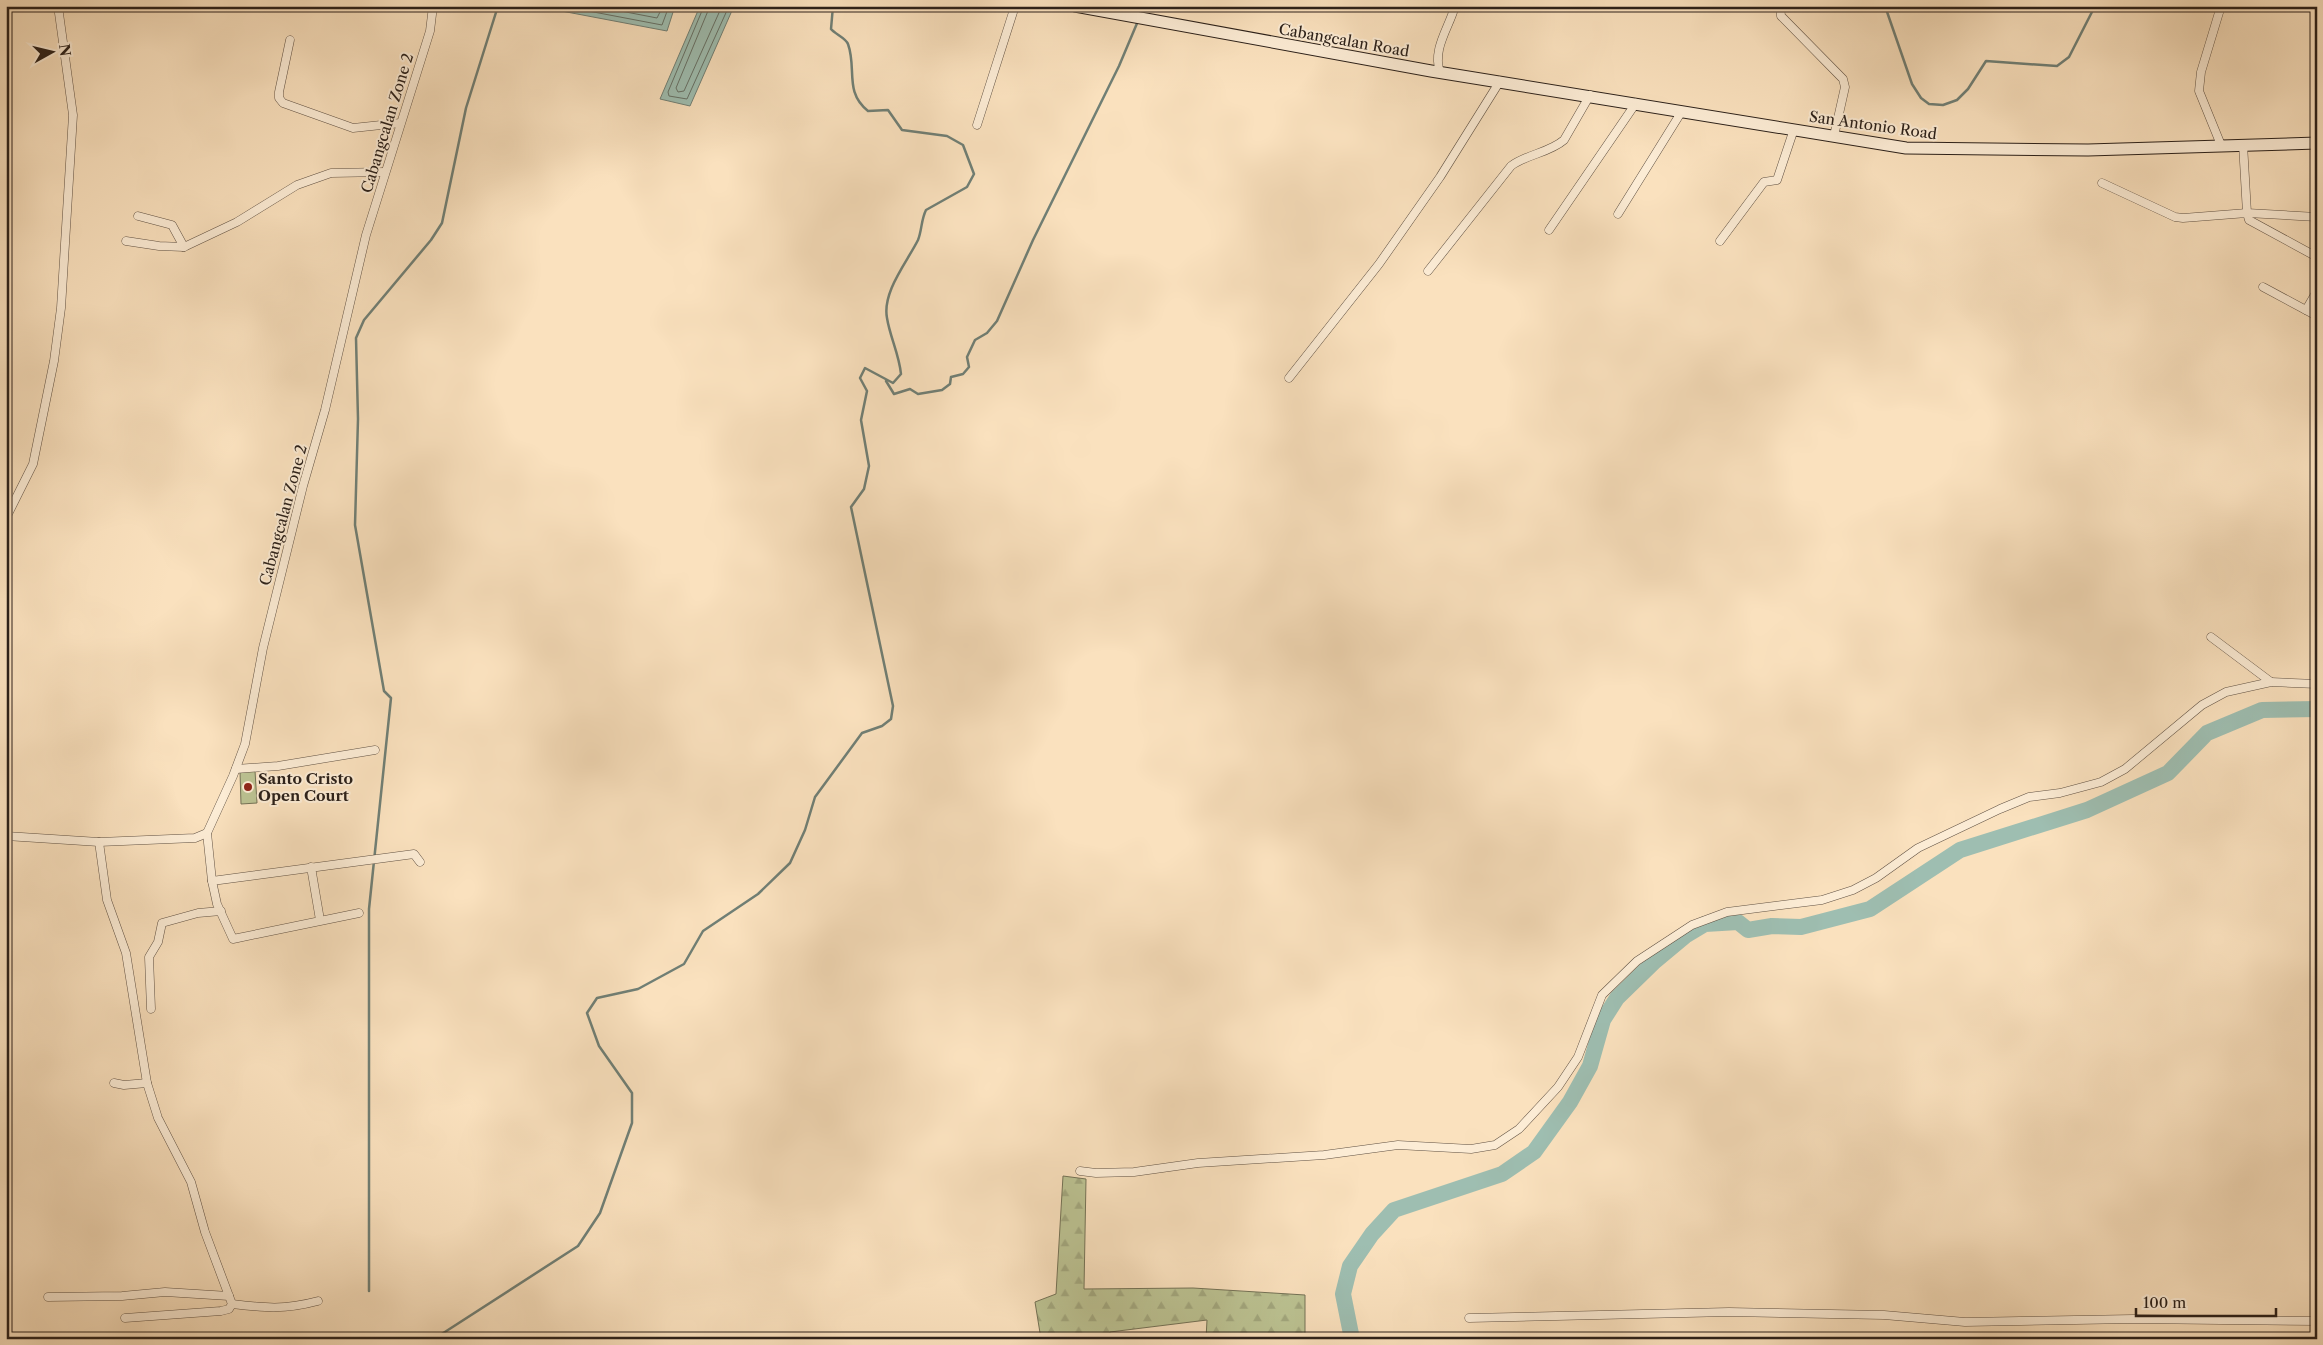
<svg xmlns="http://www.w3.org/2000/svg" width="2323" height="1345" viewBox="0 0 2323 1345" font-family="'Libre Caslon Text',serif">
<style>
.forest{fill:url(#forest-firs);stroke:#747256}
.garden{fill:#bcc393;stroke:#747256}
.water{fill:#9ebeb1;stroke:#707f75}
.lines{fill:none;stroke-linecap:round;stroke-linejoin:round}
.shore{stroke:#657066;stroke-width:1}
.stream{stroke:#707f75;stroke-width:2.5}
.river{stroke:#9ebeb1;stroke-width:16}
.street-casing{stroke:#605143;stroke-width:9}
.secondary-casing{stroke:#2c211a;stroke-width:13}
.street{stroke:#fcecd5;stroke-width:8}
.secondary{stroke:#fcecd5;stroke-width:11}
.poi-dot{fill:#8f2418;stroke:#fcecd5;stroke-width:2}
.labels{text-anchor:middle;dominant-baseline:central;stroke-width:4;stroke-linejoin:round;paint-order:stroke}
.street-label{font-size:15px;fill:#2c211a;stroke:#fcecd5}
.poi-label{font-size:15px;font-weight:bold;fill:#2c211a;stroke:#fcecd5;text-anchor:start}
</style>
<defs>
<pattern id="forest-firs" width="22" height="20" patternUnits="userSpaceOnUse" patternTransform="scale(1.25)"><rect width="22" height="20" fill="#bcc393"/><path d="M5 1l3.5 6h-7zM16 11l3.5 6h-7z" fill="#a2a77e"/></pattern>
</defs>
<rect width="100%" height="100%" fill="#fae1be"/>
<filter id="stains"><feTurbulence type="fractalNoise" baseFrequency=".004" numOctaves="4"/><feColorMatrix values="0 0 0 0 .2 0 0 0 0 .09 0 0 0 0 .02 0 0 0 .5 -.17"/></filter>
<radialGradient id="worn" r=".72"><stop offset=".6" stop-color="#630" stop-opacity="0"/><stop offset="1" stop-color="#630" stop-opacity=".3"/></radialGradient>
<path class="forest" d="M1063,1176L1086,1179L1084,1289L1193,1288L1305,1295V1335L1272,1339H1206L1207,1320L1110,1332L1109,1339H1041L1035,1302L1056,1294Z"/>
<path class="garden" d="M255,771L257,803L241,804L240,772Z"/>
<g class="water">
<path d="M535,6H675L667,31Z"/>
<path d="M700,6H734L690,106L660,99Z"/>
</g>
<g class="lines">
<g class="shore">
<path d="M562,6L662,25L669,6"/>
<path d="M595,6L657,18L663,6"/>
<path d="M704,6L668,92L669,96L687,99L729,6"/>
<path d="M710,6L676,88L678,92L684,91L722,6"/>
</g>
<g class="stream">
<path d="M1885,6L1912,84L1921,98L1929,104L1943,105L1957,100L1968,89L1986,61L2057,66L2069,57L2095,6"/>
<path d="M1141,14L1144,6"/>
<path d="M886,381L894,394L910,389L918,394L942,390L950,384L951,377L963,374L969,367L967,357L975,340L987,333L997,321L1033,240L1119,66L1138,21"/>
<path d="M369,1291V909L391,698L384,691L355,525L358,419L356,338L364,320L431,240L442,223L466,108L498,6"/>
<path d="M434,1339L578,1246L600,1213L632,1123V1093L599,1046L587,1013L597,998L638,989L684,964L703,931L758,894L790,863L805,830L815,797L862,733L882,726L891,719L893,706L851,507L864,489L869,466L861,420L867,391L860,378L865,368L893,383L901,374C899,354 890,337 887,318C882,292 907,262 918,240C922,230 921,220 926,210L967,187L974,174L963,145L947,136L902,130L888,110L868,111C844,92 857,69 848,44C846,38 835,34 831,29L833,6"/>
</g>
<path class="river" d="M1352,1339L1343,1294L1350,1266L1372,1234L1394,1210L1502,1174L1534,1152L1570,1102L1590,1066L1603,1020L1617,998L1655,961L1685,936L1705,924L1738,922L1748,930L1772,926L1801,927L1870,909L1960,850L2087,810L2168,773L2207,733L2262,710L2317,709"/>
<defs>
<g id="street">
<path d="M1780,6L1781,16L1843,79L1845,87L1834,136"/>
<path d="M2221,6L2201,72L2199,91L2221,145"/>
<path d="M290,40L279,92V98L283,103L353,128L400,123"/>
<path d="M1440,72C1432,49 1449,28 1455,6"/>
<path d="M977,125L1015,6"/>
<path d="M2243,144L2247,213L2317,217"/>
<path d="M2102,183L2175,217L2183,218L2247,213L2249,220L2317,257"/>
<path d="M1618,214L1682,111"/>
<path d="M138,216L172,225L184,247L237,222L297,185L331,173L385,172"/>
<path d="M1549,230L1636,103"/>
<path d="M126,241L159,246L184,247"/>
<path d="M1720,241L1764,182L1777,180L1794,129"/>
<path d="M1428,271L1511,166C1527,154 1549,153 1564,140L1590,95"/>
<path d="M2263,287L2317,316"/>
<path d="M2306,310L2317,291"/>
<path d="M1289,378L1379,264L1440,177L1500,81"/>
<path d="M6,518L33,464L54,361L61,308L73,115L58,6"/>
<path d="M2211,637L2271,682"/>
<path d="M236,769L278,766L375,750"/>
<path d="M207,833L212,881L217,904L233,939L359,913"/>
<path d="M6,836L99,842L195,838L207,833L233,776L245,744L263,648L303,486L325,410L366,235L430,31L433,6"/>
<path d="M99,842L107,900L126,953L147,1083L158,1118L191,1182L205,1232L232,1304L229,1309L221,1311L125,1318"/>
<path d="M311,867L320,920"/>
<path d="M212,881L414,854L420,862"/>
<path d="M151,1009L149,957L158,942L162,923L198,913L221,911"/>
<path d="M114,1083L124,1085L147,1083"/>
<path d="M1080,1171L1096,1173L1134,1172L1198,1163L1324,1155L1398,1145L1471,1149L1495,1145L1519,1129L1558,1087L1578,1057L1602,995L1637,961L1692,925L1727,912L1822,900L1853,890L1876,878L1918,848L2000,809L2029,797L2060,793L2101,782L2125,769L2202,705L2226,692L2271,682L2317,684"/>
<path d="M48,1297L122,1296L165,1292L229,1296"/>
<path d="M232,1304C266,1308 284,1310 318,1301"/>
<path d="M1469,1318L1729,1312L1884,1315L1965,1322L2133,1319L2317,1321"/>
</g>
<path id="secondary" d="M1075,6L1431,71L1906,148L2088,150L2317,143"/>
</defs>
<use href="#street" class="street-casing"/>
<use href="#secondary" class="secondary-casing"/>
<use href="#street" class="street"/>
<use href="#secondary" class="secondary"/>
</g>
<circle class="poi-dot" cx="248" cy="787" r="5"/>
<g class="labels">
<g class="street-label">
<text transform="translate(1344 40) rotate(10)">Cabangcalan Road</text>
<text transform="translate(387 123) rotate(-73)">Cabangcalan Zone 2</text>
<text transform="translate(1873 125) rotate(8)">San Antonio Road</text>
<text transform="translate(283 515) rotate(-75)">Cabangcalan Zone 2</text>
</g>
<g class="poi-label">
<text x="258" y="778">Santo Cristo<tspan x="258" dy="17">Open Court</tspan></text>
</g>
</g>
<rect width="2323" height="1345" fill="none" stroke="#fae1be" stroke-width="25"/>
<rect x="8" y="8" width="2308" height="1330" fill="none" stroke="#2c211a" stroke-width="2.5"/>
<rect x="12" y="12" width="2298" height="1320" fill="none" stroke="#2c211a"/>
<g transform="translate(52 52) rotate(82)" stroke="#fcecd5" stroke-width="4" paint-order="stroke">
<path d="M0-4L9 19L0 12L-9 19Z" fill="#2c211a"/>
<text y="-8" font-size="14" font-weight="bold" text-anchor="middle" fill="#2c211a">N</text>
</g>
<path d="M2136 1308v8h140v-8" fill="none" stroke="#2c211a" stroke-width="2.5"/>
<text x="2143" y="1308" font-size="15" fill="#2c211a" stroke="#fcecd5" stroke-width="4" paint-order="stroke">100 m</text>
<rect width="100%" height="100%" filter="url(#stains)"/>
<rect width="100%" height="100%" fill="url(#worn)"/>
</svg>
